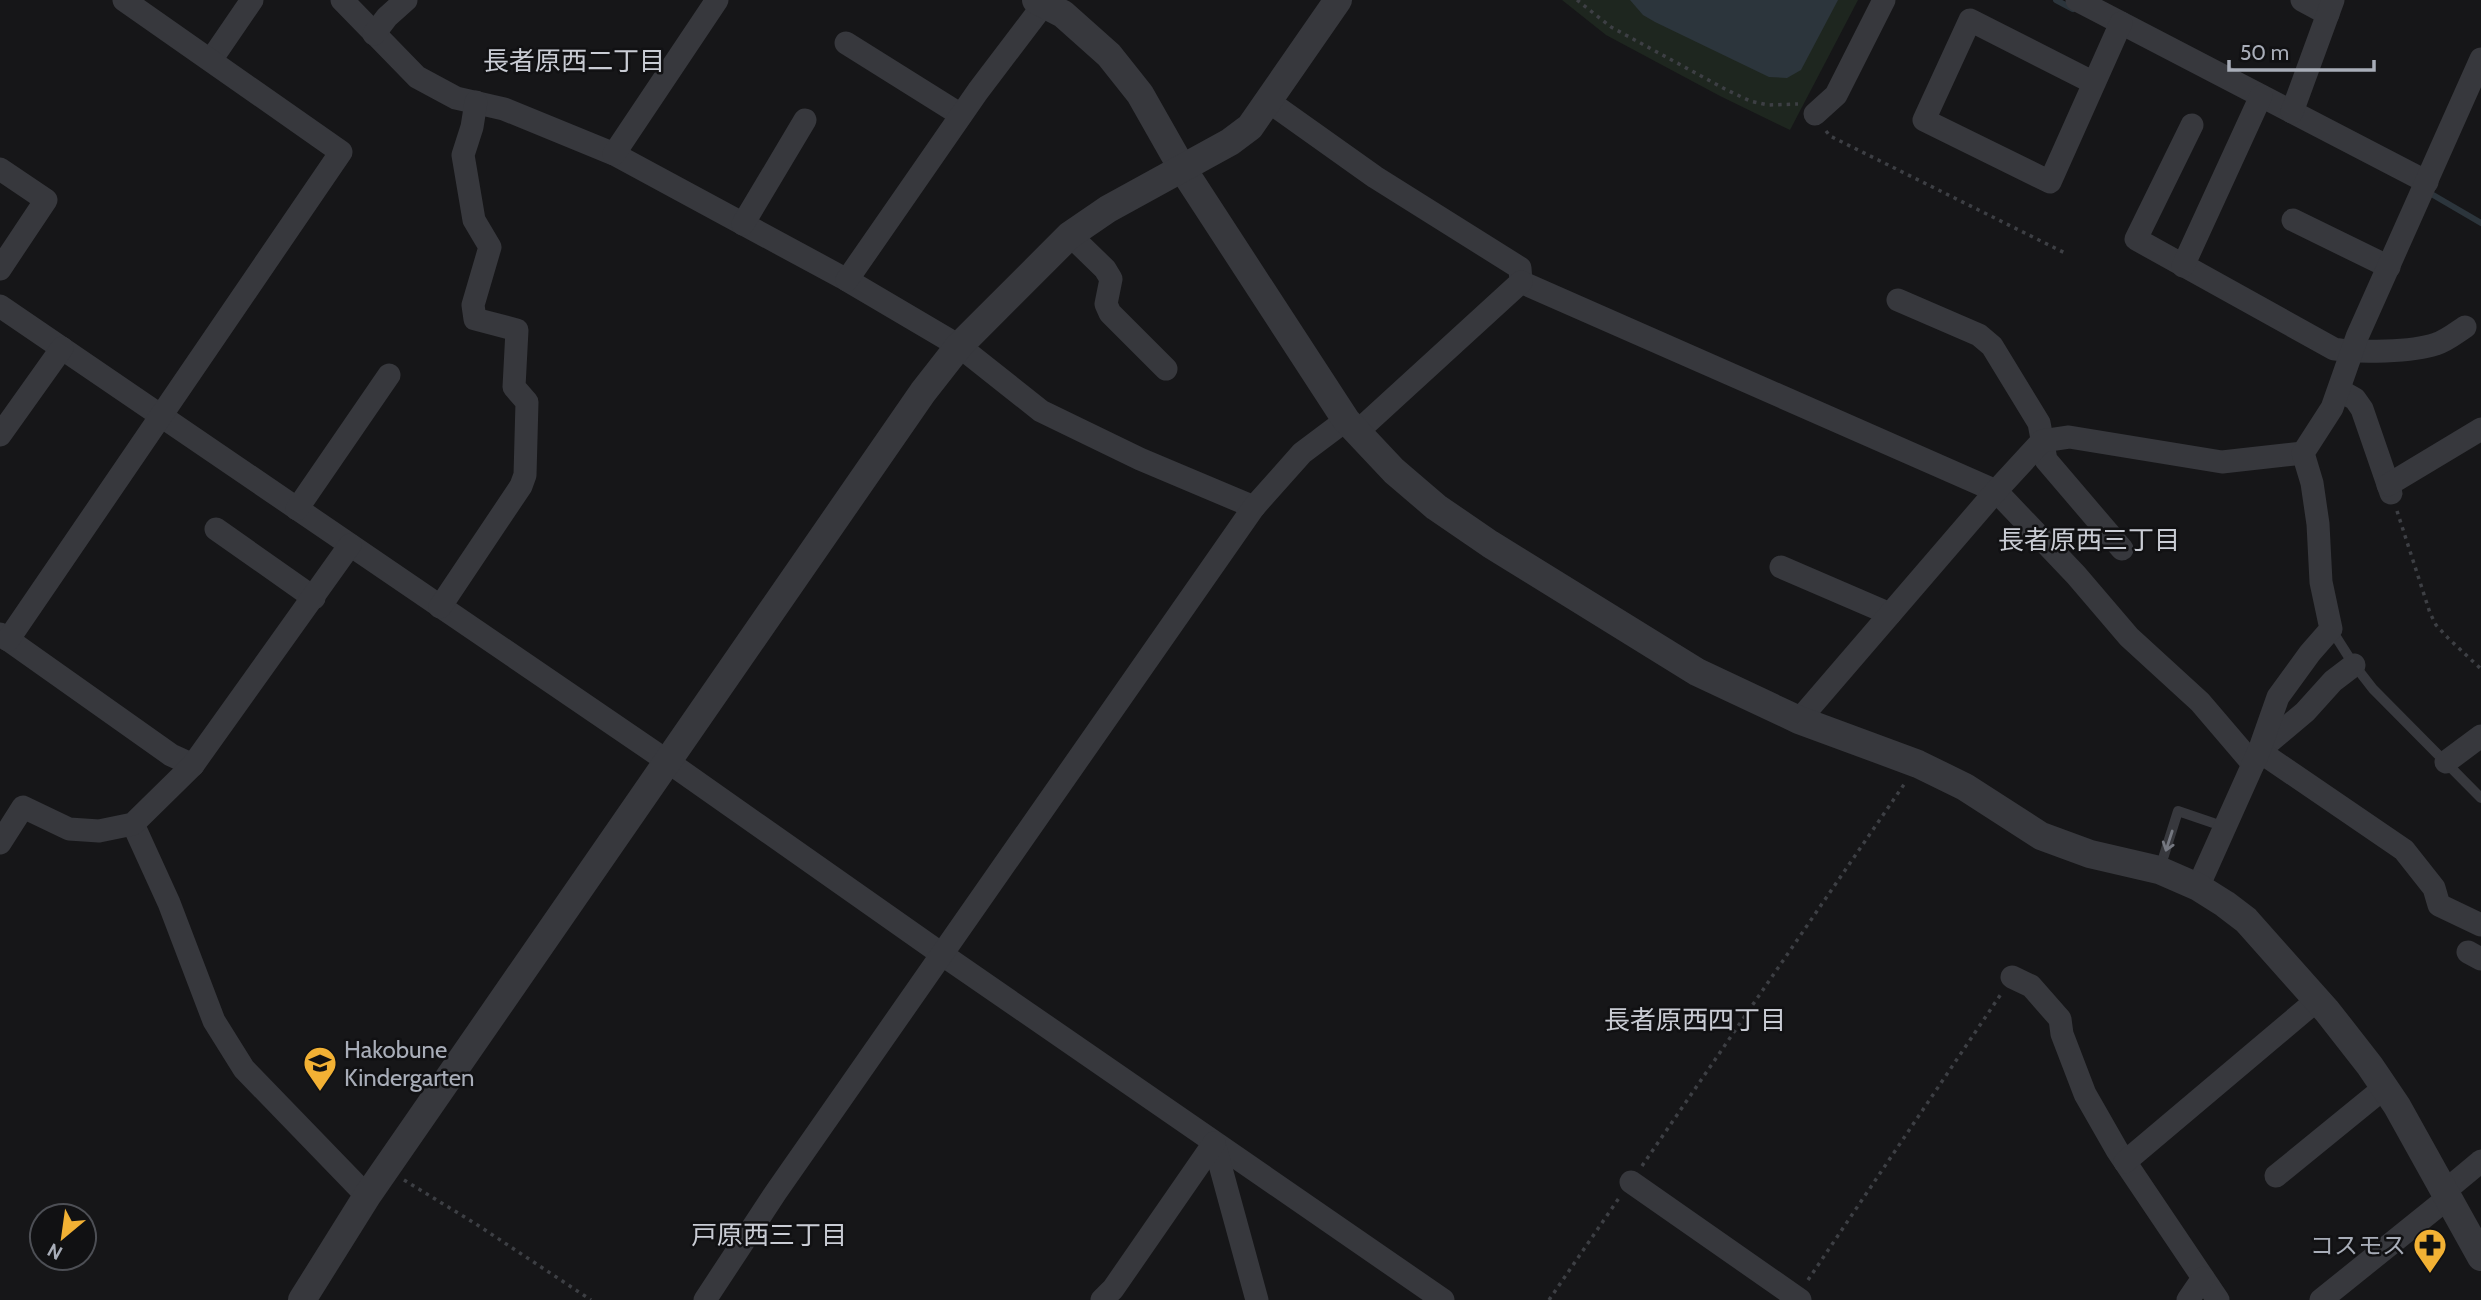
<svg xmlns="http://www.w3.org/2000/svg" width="2481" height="1300" viewBox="0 0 2481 1300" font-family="Cabin,'Noto Sans JP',sans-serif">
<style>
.green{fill:#1e261f}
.water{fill:#2c353c}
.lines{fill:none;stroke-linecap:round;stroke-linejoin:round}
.stream{stroke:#2c353c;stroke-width:6}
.path{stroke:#3d3f44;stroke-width:3.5;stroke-dasharray:3.5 5;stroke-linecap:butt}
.service{stroke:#37383d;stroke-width:10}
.minor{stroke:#37383d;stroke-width:23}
.tertiary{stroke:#37383d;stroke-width:28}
.oneway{stroke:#757881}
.labels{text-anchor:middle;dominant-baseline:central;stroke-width:5;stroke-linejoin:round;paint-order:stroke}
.poi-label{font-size:24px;fill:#a8adb8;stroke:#111113;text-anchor:start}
.neighbourhood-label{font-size:26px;fill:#c9ccd4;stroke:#111113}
</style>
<rect width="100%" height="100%" fill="#161618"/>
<path class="green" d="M1562,0H1858L1790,130L1720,96L1606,35Z"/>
<path class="water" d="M1630,0H1838L1801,70L1787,78L1769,77L1655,22L1643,15Z"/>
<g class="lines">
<g class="stream">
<path d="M2056,0L2073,9"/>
<path d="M2428,192L2481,223"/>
</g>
<g class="path">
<path d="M1577,0L1611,27L1725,89L1750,101L1768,105L1798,104"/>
<path d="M1826,131L1830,136L2067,254"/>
<path d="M2397,511L2430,613L2436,625L2448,638L2481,669"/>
<path d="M1642,1166L1905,783"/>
<path d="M404,1180L476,1224L591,1300"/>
<path d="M1808,1280L2001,994"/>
<path d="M1549,1300L1619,1198"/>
</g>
<g class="service">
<path d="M2331,629L2352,662L2373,689L2481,798"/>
<path d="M2160,868L2178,811L2225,827"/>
</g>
<g class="minor">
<path d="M342,0L417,77L456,98L504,109L614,154L847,280L959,346L1041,411L1140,459L1254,507"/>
<path d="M2077,0L2427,182"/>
<path d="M2302,0L2328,14"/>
<path d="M374,34L387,17L406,0"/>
<path d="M846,43L961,115"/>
<path d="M211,60L252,0"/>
<path d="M2094,83L1970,20L1924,120L2050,182L2121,23"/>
<path d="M1268,101L1375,177L1520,268L1521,282"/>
<path d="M2292,112L2333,0"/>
<path d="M1815,114L1836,95L1884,0"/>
<path d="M2192,125L2136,239L2334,349C2358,353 2413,352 2436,344C2446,341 2456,333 2465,327"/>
<path d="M614,154L717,0"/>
<path d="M0,169L46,200L0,269"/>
<path d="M2293,220L2389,267"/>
<path d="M743,224L805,120"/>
<path d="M1070,235L1105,269L1111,279L1106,304L1110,313L1166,369"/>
<path d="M2183,266L2261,96"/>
<path d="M847,280L978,91L1044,4"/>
<path d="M1521,282L1996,491L2076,575L2129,637L2200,702L2253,764"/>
<path d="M1898,300L1979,335L1992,346L2039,423L2046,460L2122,549"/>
<path d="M0,306L667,761L943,955L1443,1300"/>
<path d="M2339,390L2355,399L2362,409L2391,493"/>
<path d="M1357,432L1521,282"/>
<path d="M0,435L62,348"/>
<path d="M2388,485L2481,429"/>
<path d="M297,509L389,375"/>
<path d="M216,529L314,598"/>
<path d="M1781,567L1890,614"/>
<path d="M440,607L521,486L525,475L527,402L514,387L517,330L475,319L473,305L490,247L474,220L463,155L472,127L476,102"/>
<path d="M0,634L171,755L193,765"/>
<path d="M8,640L341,152L124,0"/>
<path d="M1799,720L1996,491L2042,441L2069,437L2222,462L2303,453"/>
<path d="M2261,749L2305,712L2333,681L2354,665"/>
<path d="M2259,751L2404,850L2434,888L2439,905L2481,925"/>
<path d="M2446,762L2481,736"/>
<path d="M133,824L169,903L214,1021L244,1069L367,1196"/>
<path d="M0,843L23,807L69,829L99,831L133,824L193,765L350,545"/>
<path d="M2198,887L2259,751L2278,697L2310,653L2331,629L2321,582L2318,524L2312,483L2303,453L2332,408L2357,337L2481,59"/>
<path d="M2468,952L2481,959"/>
<path d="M2012,977L2031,986L2060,1019L2062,1034L2085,1094L2117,1150L2218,1300"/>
<path d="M1214,1143L1257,1300"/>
<path d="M2125,1162L2317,1000"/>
<path d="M2276,1176L2384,1088"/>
<path d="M1631,1182L1800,1300"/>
<path d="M2445,1191L2481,1161"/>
<path d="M705,1300L776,1192L1254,507L1302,453L1346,420"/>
<path d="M1102,1300L1113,1289L1214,1143"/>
<path d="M2188,1300L2203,1278"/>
<path d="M2321,1300L2449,1197"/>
</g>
<g class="tertiary">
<path d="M1036,0L1063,14L1109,55L1140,94L1182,168L1346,420L1394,471L1436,507L1490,544L1697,672L1799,720L1918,764L1965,787L2041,836L2090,854L2159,870L2198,887L2225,904L2246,920L2327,1011L2370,1066L2397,1106L2481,1257"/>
<path d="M302,1300L367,1196L923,392L959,346L1070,235L1108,209L1230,142L1250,127L1338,0"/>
</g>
</g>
<defs><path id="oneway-shaft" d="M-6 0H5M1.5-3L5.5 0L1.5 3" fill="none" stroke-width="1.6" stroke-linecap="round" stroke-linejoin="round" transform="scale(1.75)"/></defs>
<use class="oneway" href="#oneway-shaft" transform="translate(2169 841) rotate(108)"/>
<defs>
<symbol id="school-pin" viewBox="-11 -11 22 30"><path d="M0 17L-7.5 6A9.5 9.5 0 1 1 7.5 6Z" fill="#f2b134" stroke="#111113"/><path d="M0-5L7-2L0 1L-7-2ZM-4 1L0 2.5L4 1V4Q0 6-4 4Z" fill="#111"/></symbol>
<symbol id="pharmacy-pin" viewBox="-11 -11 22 30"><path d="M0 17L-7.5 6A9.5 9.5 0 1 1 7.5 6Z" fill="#f2b134" stroke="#111113"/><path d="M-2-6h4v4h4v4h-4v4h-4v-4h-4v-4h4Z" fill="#111"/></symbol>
</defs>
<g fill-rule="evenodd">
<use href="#school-pin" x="301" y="1044" width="38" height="52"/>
<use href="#pharmacy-pin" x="2411" y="1226" width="38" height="52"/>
</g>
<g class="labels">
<g class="poi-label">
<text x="344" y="1049">Hakobune<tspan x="344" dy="28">Kindergarten</tspan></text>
<text x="2406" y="1245" text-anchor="end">コスモス</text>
</g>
<g class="neighbourhood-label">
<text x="574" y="61">長者原西二丁目</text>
<text x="2089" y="540">長者原西三丁目</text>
<text x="1695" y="1020">長者原西四丁目</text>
<text x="769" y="1235">戸原西三丁目</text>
</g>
</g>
<g transform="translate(63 1237) rotate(209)"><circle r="33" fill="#111113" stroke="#4d4f55" stroke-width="2"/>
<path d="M0-5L12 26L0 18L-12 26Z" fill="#f2b134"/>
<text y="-10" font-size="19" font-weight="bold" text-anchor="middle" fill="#a8adb8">N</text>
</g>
<path d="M2229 60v10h145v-10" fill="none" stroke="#a8adb8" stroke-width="3.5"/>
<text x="2240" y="60" font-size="21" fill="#a8adb8" stroke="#111113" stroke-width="5" paint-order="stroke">50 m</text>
</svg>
